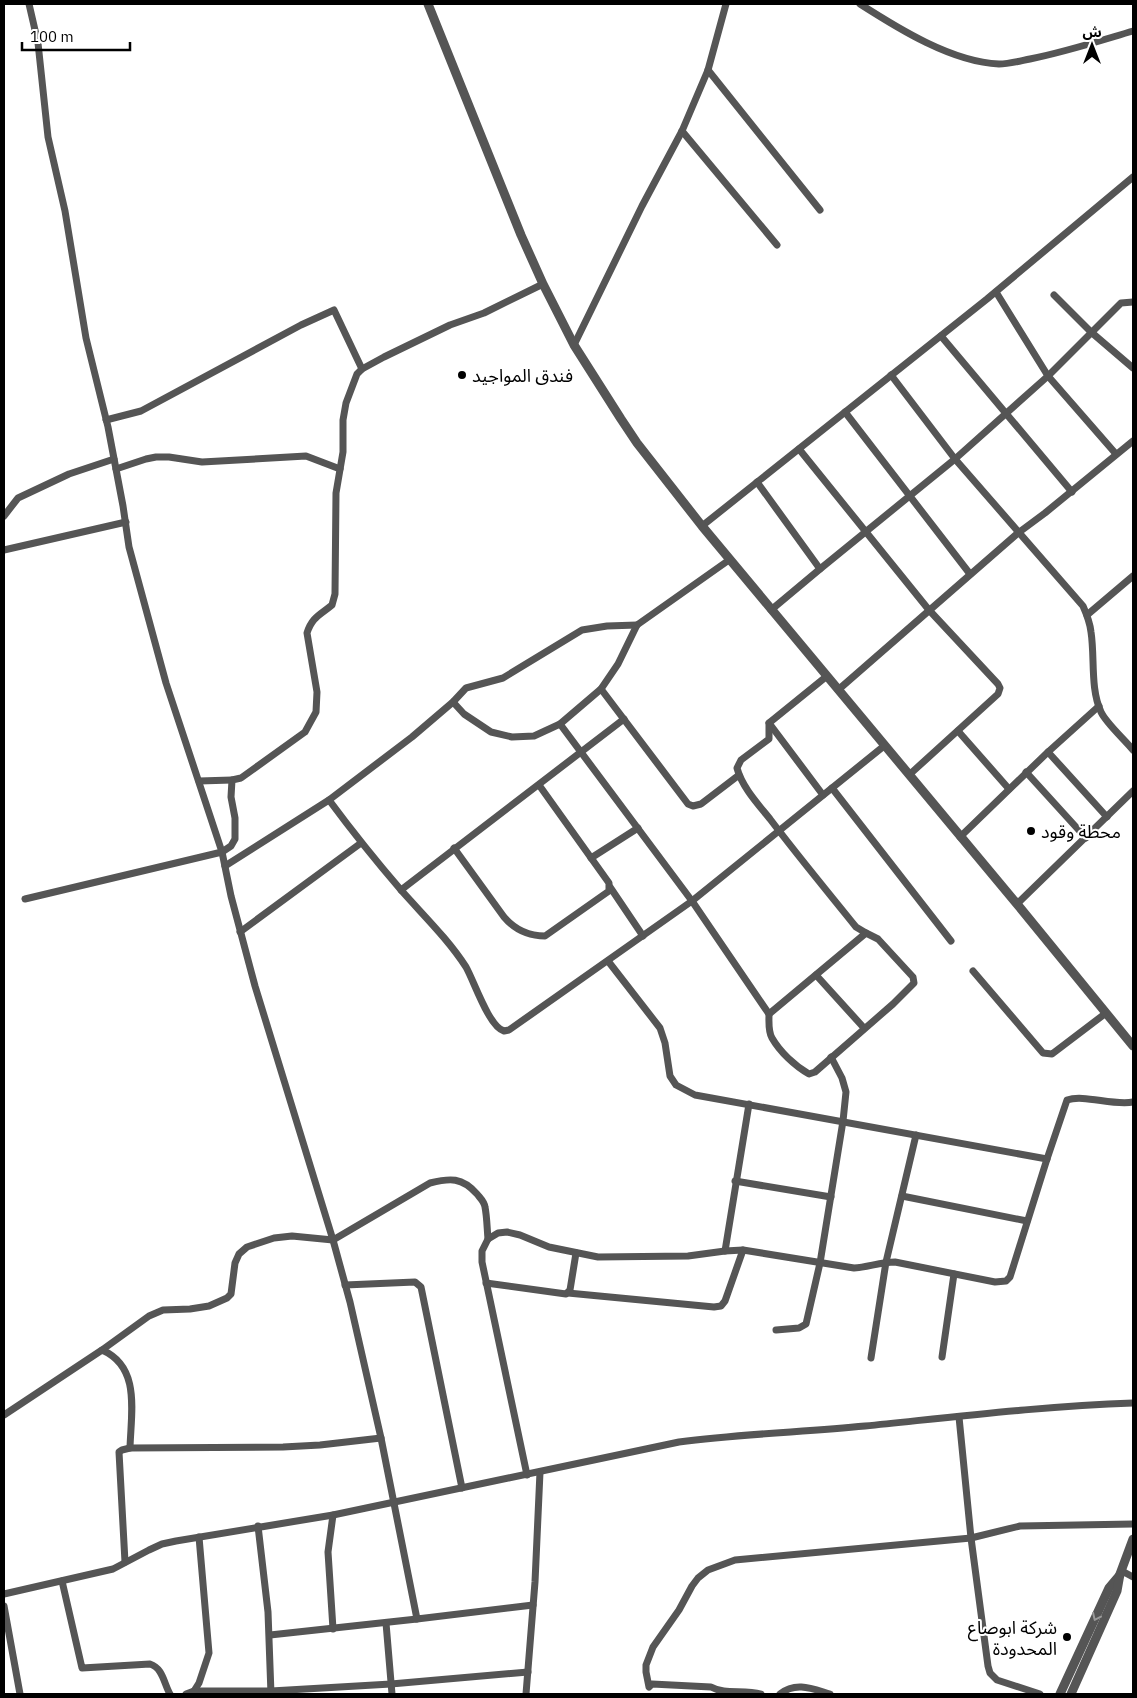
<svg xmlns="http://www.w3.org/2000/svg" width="1137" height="1698" viewBox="0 0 1137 1698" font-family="'IBM Plex Sans','Noto Sans Arabic',sans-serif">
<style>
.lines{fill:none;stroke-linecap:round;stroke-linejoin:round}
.minor{stroke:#555;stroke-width:7}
.tertiary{stroke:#555;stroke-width:9}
.oneway{stroke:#999}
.poi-dot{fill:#000;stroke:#fff;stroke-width:2}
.labels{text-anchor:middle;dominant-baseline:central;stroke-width:4;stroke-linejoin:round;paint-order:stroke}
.poi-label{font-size:18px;fill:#000;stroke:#fff;text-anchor:start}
</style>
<rect width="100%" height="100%" fill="#fff"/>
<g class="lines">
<g class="minor">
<path d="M860,4C899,29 952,62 999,64C1009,64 1020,61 1030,59C1065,52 1099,41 1133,31"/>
<path d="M708,70L820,210"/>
<path d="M682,131L777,245"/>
<path d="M996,292L1048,376L1116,454"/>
<path d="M1054,295L1091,332L1133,368"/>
<path d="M941,336L1072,492"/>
<path d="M574,345L642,206L682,131L708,70L726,4"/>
<path d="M891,375L955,459L1083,606C1087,615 1090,623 1091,632C1095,658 1090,688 1101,712C1106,723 1125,740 1133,750"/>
<path d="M845,412L970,574"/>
<path d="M106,420L141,411L301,325L334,310L362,369"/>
<path d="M799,449L929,610L998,684L1000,688L998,694L909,775"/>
<path d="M116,469L146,459L156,457H169L202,462L306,456L340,469"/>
<path d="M757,482L820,569"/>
<path d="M4,516L18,498L69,474L114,459"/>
<path d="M702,526L987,299L1133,177"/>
<path d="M4,550L126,522"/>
<path d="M771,610L820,569L955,459L1048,376L1121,303L1133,302"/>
<path d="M1087,615L1133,576"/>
<path d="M601,689L688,804L693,806L701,804L739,775"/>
<path d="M838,690L1018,533L1045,513L1133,441"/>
<path d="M453,702L464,714L491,732L512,737L534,736L560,724L601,689L618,664L637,625L729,560"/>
<path d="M769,723L823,795"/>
<path d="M560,724L692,901L769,1014C769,1022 768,1031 772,1038C780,1052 795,1066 809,1074L815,1072L893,1004L914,983L913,977L878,939L866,933"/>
<path d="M958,731L1009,789"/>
<path d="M1048,752L1099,706"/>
<path d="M1026,772L1086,838"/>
<path d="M199,781L232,780"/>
<path d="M832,788L951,941"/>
<path d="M329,800C352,831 376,861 401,890C423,915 448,939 466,967C474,981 489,1027 504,1031L509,1030L692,901L884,746"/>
<path d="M960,837L1048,752L1107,817"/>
<path d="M454,848L504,917C515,930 528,936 545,936L609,891V883L539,785"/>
<path d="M591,858L638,828"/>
<path d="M225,866L329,800L412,737L453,702L466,688L503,678L582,630L607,626L637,625"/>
<path d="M610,887L643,936"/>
<path d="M401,890L624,719"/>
<path d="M25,899L222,852L166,683L129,547L123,506L108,427L86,338L65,211L48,137L38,43L29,4"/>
<path d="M1017,904L1133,791"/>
<path d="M240,932L361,843"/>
<path d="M608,961L660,1028L665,1043L670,1076L676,1085L695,1095L1047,1159"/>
<path d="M973,971L1043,1053L1052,1054L1106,1013"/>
<path d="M816,975L864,1028"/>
<path d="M769,1014L866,933L856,927C827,891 798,856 770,819C758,804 742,787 737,768L741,760L769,739V723L827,676"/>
<path d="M735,1181L831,1197"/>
<path d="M902,1196L1027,1221"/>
<path d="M725,1251L749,1104"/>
<path d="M486,1283L566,1294L570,1290L576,1253"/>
<path d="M345,1285L415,1282L421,1287L462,1488"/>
<path d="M568,1293L714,1307L721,1306L725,1301L743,1250"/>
<path d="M776,1330L799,1328L806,1324L820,1263L843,1121L846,1092L842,1078L831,1057"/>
<path d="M102,1350L149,1316L163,1310L190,1309L209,1306L227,1298L231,1294L235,1263L239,1254L247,1247L274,1238L292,1236L333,1240L430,1183C450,1178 462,1177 477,1194C480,1198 484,1201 485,1207C487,1217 487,1228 488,1239"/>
<path d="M942,1357L954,1274"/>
<path d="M871,1358L886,1262L916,1135"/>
<path d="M4,1415L102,1350C141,1367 131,1412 130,1448"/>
<path d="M959,1417L971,1538L988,1666L990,1673L997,1680L1040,1694"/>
<path d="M527,1475L482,1262V1251L488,1239L498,1233L507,1232L520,1235L549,1247L598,1257L688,1256L725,1251L743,1250L854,1268C868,1267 881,1262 895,1262L995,1282L1006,1281L1010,1277L1047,1159L1067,1100C1084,1094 1113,1106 1133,1102"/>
<path d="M258,1526L268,1612L271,1694"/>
<path d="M125,1562L119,1452L122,1450L130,1448L283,1447L320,1445L381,1438"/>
<path d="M1122,1571L1133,1577"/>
<path d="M62,1581L82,1668L150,1664C163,1668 164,1684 170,1694"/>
<path d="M4,1594L113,1569L149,1550L162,1544L176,1541L333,1515L679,1442C741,1434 803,1432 865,1426C954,1417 1044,1406 1133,1403"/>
<path d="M533,1605L417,1619L381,1438L350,1302L333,1240L255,986L231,896L222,852L231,846L235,839V818L231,797L232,780L241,778L305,732L316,712L317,692L307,633C312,617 320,615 332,605L335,594L336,493L343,452V420L346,403L357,374L362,369L384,357L450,325L484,313L543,284"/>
<path d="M4,1606L20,1694"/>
<path d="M386,1623L392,1694"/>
<path d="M333,1629L328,1552L333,1515"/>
<path d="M270,1635L417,1619"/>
<path d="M194,1691H271L391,1684L528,1672"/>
<path d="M186,1694L194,1691L199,1683L209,1653L199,1537"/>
<path d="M526,1694L535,1582L540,1472"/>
<path d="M761,1694C744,1689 725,1695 711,1687L652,1684L649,1687L646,1672V1665L653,1647L679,1610L692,1586L698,1578L708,1570L735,1560L971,1538L1020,1526L1133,1524"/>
<path d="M780,1694C796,1681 813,1689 830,1694"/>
</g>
<g class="tertiary">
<path d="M428,4L521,235L543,284L574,345L621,419L637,443L702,526L1017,904L1133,1046"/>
<path d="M1060,1694L1109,1588L1120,1575"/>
<path d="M1071,1694L1117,1591L1120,1574L1133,1539"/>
</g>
</g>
<defs><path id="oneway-chevron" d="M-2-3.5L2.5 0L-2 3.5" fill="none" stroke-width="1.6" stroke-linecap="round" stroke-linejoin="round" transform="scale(1.25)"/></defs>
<use class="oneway" href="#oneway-chevron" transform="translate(1096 1617) rotate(115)"/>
<g class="poi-dot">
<circle cx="462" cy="375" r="5"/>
<circle cx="1031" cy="831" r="5"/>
<circle cx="1067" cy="1637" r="5"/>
</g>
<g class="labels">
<g class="poi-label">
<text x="472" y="375">فندق المواجيد</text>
<text x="1041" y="831">محطة وقود</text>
<text x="1057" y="1627" text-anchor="end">شركة ابوصاع<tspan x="1057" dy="21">المحدودة</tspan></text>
</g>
</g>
<rect width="1137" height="1698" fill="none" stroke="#000000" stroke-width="10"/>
<g transform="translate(1092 45)" stroke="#ffffff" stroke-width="4" paint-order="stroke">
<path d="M0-4L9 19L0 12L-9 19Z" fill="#000000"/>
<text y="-8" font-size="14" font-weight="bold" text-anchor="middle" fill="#000000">ش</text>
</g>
<path d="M22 42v8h108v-8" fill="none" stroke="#000000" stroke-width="2.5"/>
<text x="30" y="42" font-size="15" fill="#000000" stroke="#ffffff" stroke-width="4" paint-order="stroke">100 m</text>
</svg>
